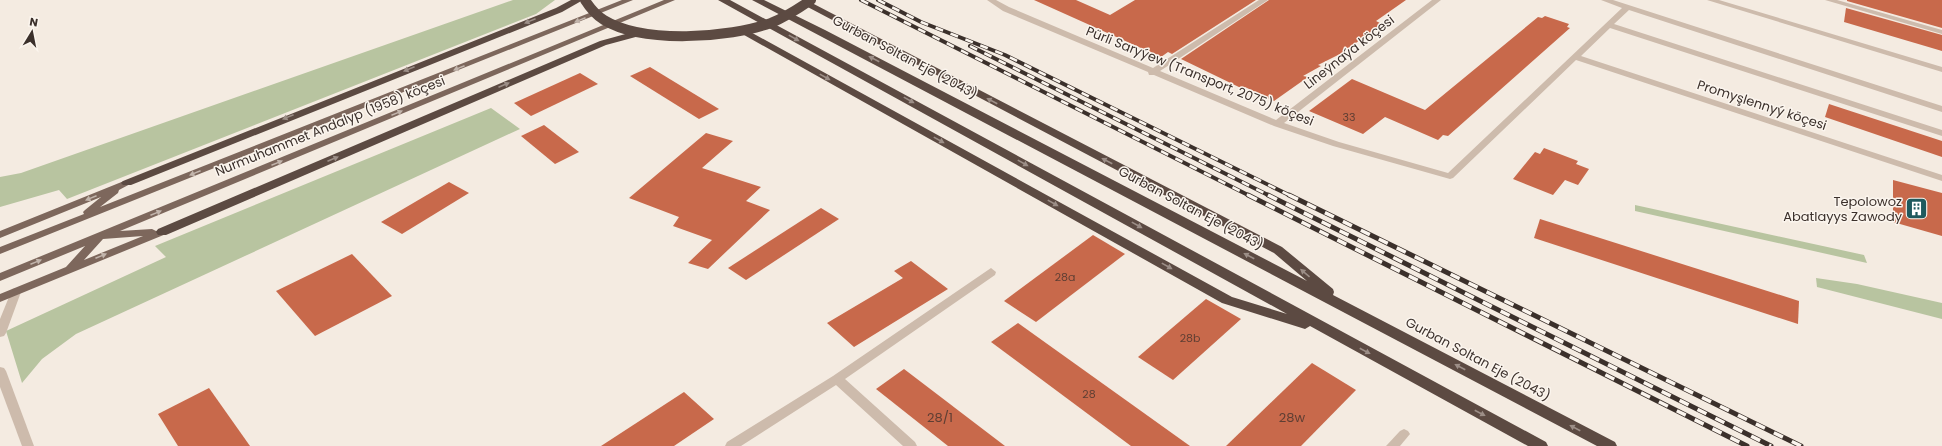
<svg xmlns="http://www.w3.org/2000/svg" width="1942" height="446" viewBox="0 0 1942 446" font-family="Poppins,sans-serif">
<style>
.green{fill:#b8c4a0}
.building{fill:#c8694b}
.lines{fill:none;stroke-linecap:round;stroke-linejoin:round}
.minor{fill:#cdbbac;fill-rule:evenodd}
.major{fill:#7d675c;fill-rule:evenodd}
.highway{fill:#5c4a42;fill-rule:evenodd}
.rail-far1-casing{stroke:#3b302b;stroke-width:4}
.rail-casing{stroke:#3b302b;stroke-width:5}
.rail-far1{stroke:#fbf5ee;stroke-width:2.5;stroke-dasharray:8;stroke-linecap:butt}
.rail{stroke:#fbf5ee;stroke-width:3.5;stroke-dasharray:10;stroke-linecap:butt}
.highway-bridge{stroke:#5c4a42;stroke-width:10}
.oneway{fill:#c2b5ac}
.oneway2{fill:#9c8e87}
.labels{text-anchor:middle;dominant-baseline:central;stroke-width:3;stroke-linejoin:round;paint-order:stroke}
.number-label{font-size:11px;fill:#5e3e33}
.street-label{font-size:13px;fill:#3b302b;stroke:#fbf5ee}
.poi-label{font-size:13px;fill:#3b302b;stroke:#fbf5ee;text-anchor:end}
.near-number-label{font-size:13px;fill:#5e3e33}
</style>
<rect width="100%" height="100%" fill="#f4ebe1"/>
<g class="green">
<path d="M513,0H555L536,14L67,199L59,190L0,207V177L21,173Z"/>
<path d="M491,108L520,129L76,334L42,359L22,383L6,331L166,257L155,246Z"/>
<path d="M1635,205L1864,255L1867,263L1635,211Z"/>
<path d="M1816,278L1857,284L1942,303V319L1817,287Z"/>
</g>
<g class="building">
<path d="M1034,0H1076L1110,15L1135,0H1256L1172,54L1168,52L1161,57Z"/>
<path d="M1269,0H1406L1376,21L1382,24L1342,53L1318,65L1321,66L1303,76L1308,77L1274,101L1245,87L1243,89L1181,59Z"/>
<path d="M1847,0H1942V28L1847,1Z"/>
<path d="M1846,8L1942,35V51L1844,22Z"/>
<path d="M1545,16L1569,24L1567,27L1570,28L1448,136L1443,135L1438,140L1385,117L1363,134L1309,111L1352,79L1425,110L1538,17L1542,18Z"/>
<path d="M650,67L719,109L699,119L630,76Z"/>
<path d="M580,73L598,84L531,116L514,103Z"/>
<path d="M1829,104L1942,141V157L1825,117Z"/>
<path d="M544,125L579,152L555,164L521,136Z"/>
<path d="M706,133L733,141L702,168L761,187L746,201L770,210L708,269L688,263L712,240L673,226L679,217L629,198Z"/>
<path d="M1544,148L1578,161L1576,164L1589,169L1578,185L1565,180L1553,195L1513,179L1535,152L1540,154Z"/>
<path d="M1893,180L1942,193V236L1893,222Z"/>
<path d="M449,182L469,193L402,234L381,222Z"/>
<path d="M821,208L839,219L746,280L728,268Z"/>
<path d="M1540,219L1799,301L1798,324L1534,238Z"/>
<path d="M1093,235L1125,254L1036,322L1004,301Z"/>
<path d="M352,254L392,296L315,336L276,291Z"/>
<path d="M911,261L948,289L854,347L827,323L903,278L894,271Z"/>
<path d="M1206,299L1241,319L1173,380L1138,357Z"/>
<path d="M1018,323L1190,446H1131L991,342Z"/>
<path d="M1312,363L1356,390L1301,446H1226Z"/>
<path d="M904,369L1005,446H948L876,389Z"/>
<path d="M209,388L250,446H178L158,414Z"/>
<path d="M684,392L714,419L674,446H601Z"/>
</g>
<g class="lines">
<g class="minor">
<path d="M987,0H996L1009,7L1153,68L1259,0H1268L1160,71L1276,120L1432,0H1441L1284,123L1339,142L1448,173L1622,8L1601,0H1613L1942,106V112L1629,10L1614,24L1942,130V136L1610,28L1581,56L1942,175V181L1576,60L1453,178L1450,179L1333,146L1274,126L1154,75H1149L1148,72L1003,11Z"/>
<path d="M1707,0H1719L1942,67V72Z"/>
<path d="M1825,0H1837L1942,30V34Z"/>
<path d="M991,268L996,272L995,275L845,379L915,442L917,446H903L836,385L741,446H725L727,442L833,376Z"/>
<path d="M16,288L20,289L21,292L6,333L4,336L0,337V319L11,292L12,289Z"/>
<path d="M0,367L4,368L6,371L34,446H22L0,387Z"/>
<path d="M1404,429L1408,431L1410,434L1400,446H1386L1400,431Z"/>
</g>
<g class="major">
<path d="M622,0H633L0,254V247L84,214L83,212L85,210L101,197L0,238V231L124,181H130L132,183L119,190L118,193L100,207Z"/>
<path d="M664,0H675L120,231L152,229L156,231L162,229L167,232L166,234L0,302V294L66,267L85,246L0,281V273ZM143,236L84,260L103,239Z"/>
</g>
<g class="highway">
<path d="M571,0H583L562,12L131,185H123L121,183L123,181L556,8Z"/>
<path d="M718,0H730L1546,442L1548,446H1528L1310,326L1305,329L1222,303L737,31L742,28L745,29L1232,297L1287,314Z"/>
<path d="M752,0H764L825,30L1307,281L1274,253L802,4L807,1L810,2L1282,247L1333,289L1334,292L1333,295L1615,442L1617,446H1597Z"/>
<path d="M640,30L643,31V35L606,45L166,235H158L156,232L158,229L600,41Z"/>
</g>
<defs>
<g id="rail-far1">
<path d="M861,0L1250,196"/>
<path d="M878,0L921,22L1005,55L1291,196"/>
<path d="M970,46L1270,196"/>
</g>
<g id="rail">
<path d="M1248,195L1747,446"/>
<path d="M1268,195L1771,446"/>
<path d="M1289,195L1801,446"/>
</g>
</defs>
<use href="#rail-far1" class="rail-far1-casing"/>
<use href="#rail" class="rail-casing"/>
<use href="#rail-far1" class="rail-far1"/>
<use href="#rail" class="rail"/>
<path class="highway-bridge" d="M585,0C590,8 596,15 604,20C643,44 729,38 771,23C786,17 798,9 811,0"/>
</g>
<defs><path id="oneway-solid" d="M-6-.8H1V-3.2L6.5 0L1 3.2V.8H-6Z"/></defs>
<g class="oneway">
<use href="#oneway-solid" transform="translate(580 20) rotate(158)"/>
<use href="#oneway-solid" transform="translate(459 68) rotate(158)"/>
<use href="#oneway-solid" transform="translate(397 113) rotate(-22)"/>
<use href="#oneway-solid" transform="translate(277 163) rotate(-22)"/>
<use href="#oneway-solid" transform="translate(195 173) rotate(158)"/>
<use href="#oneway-solid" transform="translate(91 198) rotate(158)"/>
<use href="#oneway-solid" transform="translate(156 213) rotate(-22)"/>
<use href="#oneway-solid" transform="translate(101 256) rotate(-22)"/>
<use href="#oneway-solid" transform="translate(36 262) rotate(-22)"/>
</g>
<g class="oneway2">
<use href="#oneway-solid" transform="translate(530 21) rotate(158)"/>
<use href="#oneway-solid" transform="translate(794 38) rotate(29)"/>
<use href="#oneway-solid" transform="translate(874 59) rotate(-152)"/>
<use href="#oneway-solid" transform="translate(409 69) rotate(158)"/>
<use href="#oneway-solid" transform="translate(825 77) rotate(29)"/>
<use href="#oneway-solid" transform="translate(504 85) rotate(-23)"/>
<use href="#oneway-solid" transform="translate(909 100) rotate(29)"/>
<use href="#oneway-solid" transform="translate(992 101) rotate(-152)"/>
<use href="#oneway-solid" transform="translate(288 117) rotate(158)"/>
<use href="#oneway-solid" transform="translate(939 140) rotate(29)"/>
<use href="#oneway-solid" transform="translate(333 159) rotate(-23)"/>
<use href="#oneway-solid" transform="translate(1107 161) rotate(-152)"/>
<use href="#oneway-solid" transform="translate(1023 163) rotate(29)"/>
<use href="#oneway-solid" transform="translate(1053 203) rotate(29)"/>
<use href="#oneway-solid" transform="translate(1137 225) rotate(29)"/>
<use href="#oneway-solid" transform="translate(1249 256) rotate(-152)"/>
<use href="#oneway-solid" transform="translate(1167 266) rotate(29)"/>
<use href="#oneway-solid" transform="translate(1305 273) rotate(-140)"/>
<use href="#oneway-solid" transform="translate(1365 351) rotate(28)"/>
<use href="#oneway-solid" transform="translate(1460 367) rotate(-152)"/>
<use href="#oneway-solid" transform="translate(1480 413) rotate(28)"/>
<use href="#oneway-solid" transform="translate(1575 428) rotate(-152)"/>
</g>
<defs>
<symbol id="building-square" viewBox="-11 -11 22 22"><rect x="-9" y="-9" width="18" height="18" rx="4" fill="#1f5a5e" stroke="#fbf5ee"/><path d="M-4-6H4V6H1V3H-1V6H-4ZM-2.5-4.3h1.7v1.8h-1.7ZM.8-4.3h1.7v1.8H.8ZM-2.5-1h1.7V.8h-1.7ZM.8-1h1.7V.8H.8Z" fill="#fff"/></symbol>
</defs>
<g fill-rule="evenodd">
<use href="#building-square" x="1904" y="196" width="25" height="25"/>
</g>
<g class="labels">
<g class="number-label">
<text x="1349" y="117">33</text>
<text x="1065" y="277">28a</text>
<text x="1190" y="338">28b</text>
<text x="1089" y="394">28</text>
</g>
<g class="street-label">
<text transform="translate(1349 52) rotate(-38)">Lineýnaýa köçesi</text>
<text transform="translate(905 57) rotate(28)">Gurban Soltan Eje (2043)</text>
<text transform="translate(1200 76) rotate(22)">Pürli Saryýew (Transport, 2075) köçesi</text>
<text transform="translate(1762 105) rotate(18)">Promyşlennyý köçesi</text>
<text transform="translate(330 126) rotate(-22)">Nurmuhammet Andalyp (1958) köçesi</text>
<text transform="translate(1191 208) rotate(28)">Gurban Soltan Eje (2043)</text>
<text transform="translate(1478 359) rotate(28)">Gurban Soltan Eje (2043)</text>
</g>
<g class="poi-label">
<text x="1902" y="201">Tepolowoz<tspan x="1902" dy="15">Abatlayys Zawody</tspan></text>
</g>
<g class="near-number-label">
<text x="940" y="417">28/1</text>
<text x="1292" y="417">28w</text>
</g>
</g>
<g transform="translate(32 32) rotate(10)" stroke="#fbf5ee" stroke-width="3" paint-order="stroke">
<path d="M0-3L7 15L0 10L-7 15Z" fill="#3b302b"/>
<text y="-6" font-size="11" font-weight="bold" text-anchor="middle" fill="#3b302b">N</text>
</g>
</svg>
